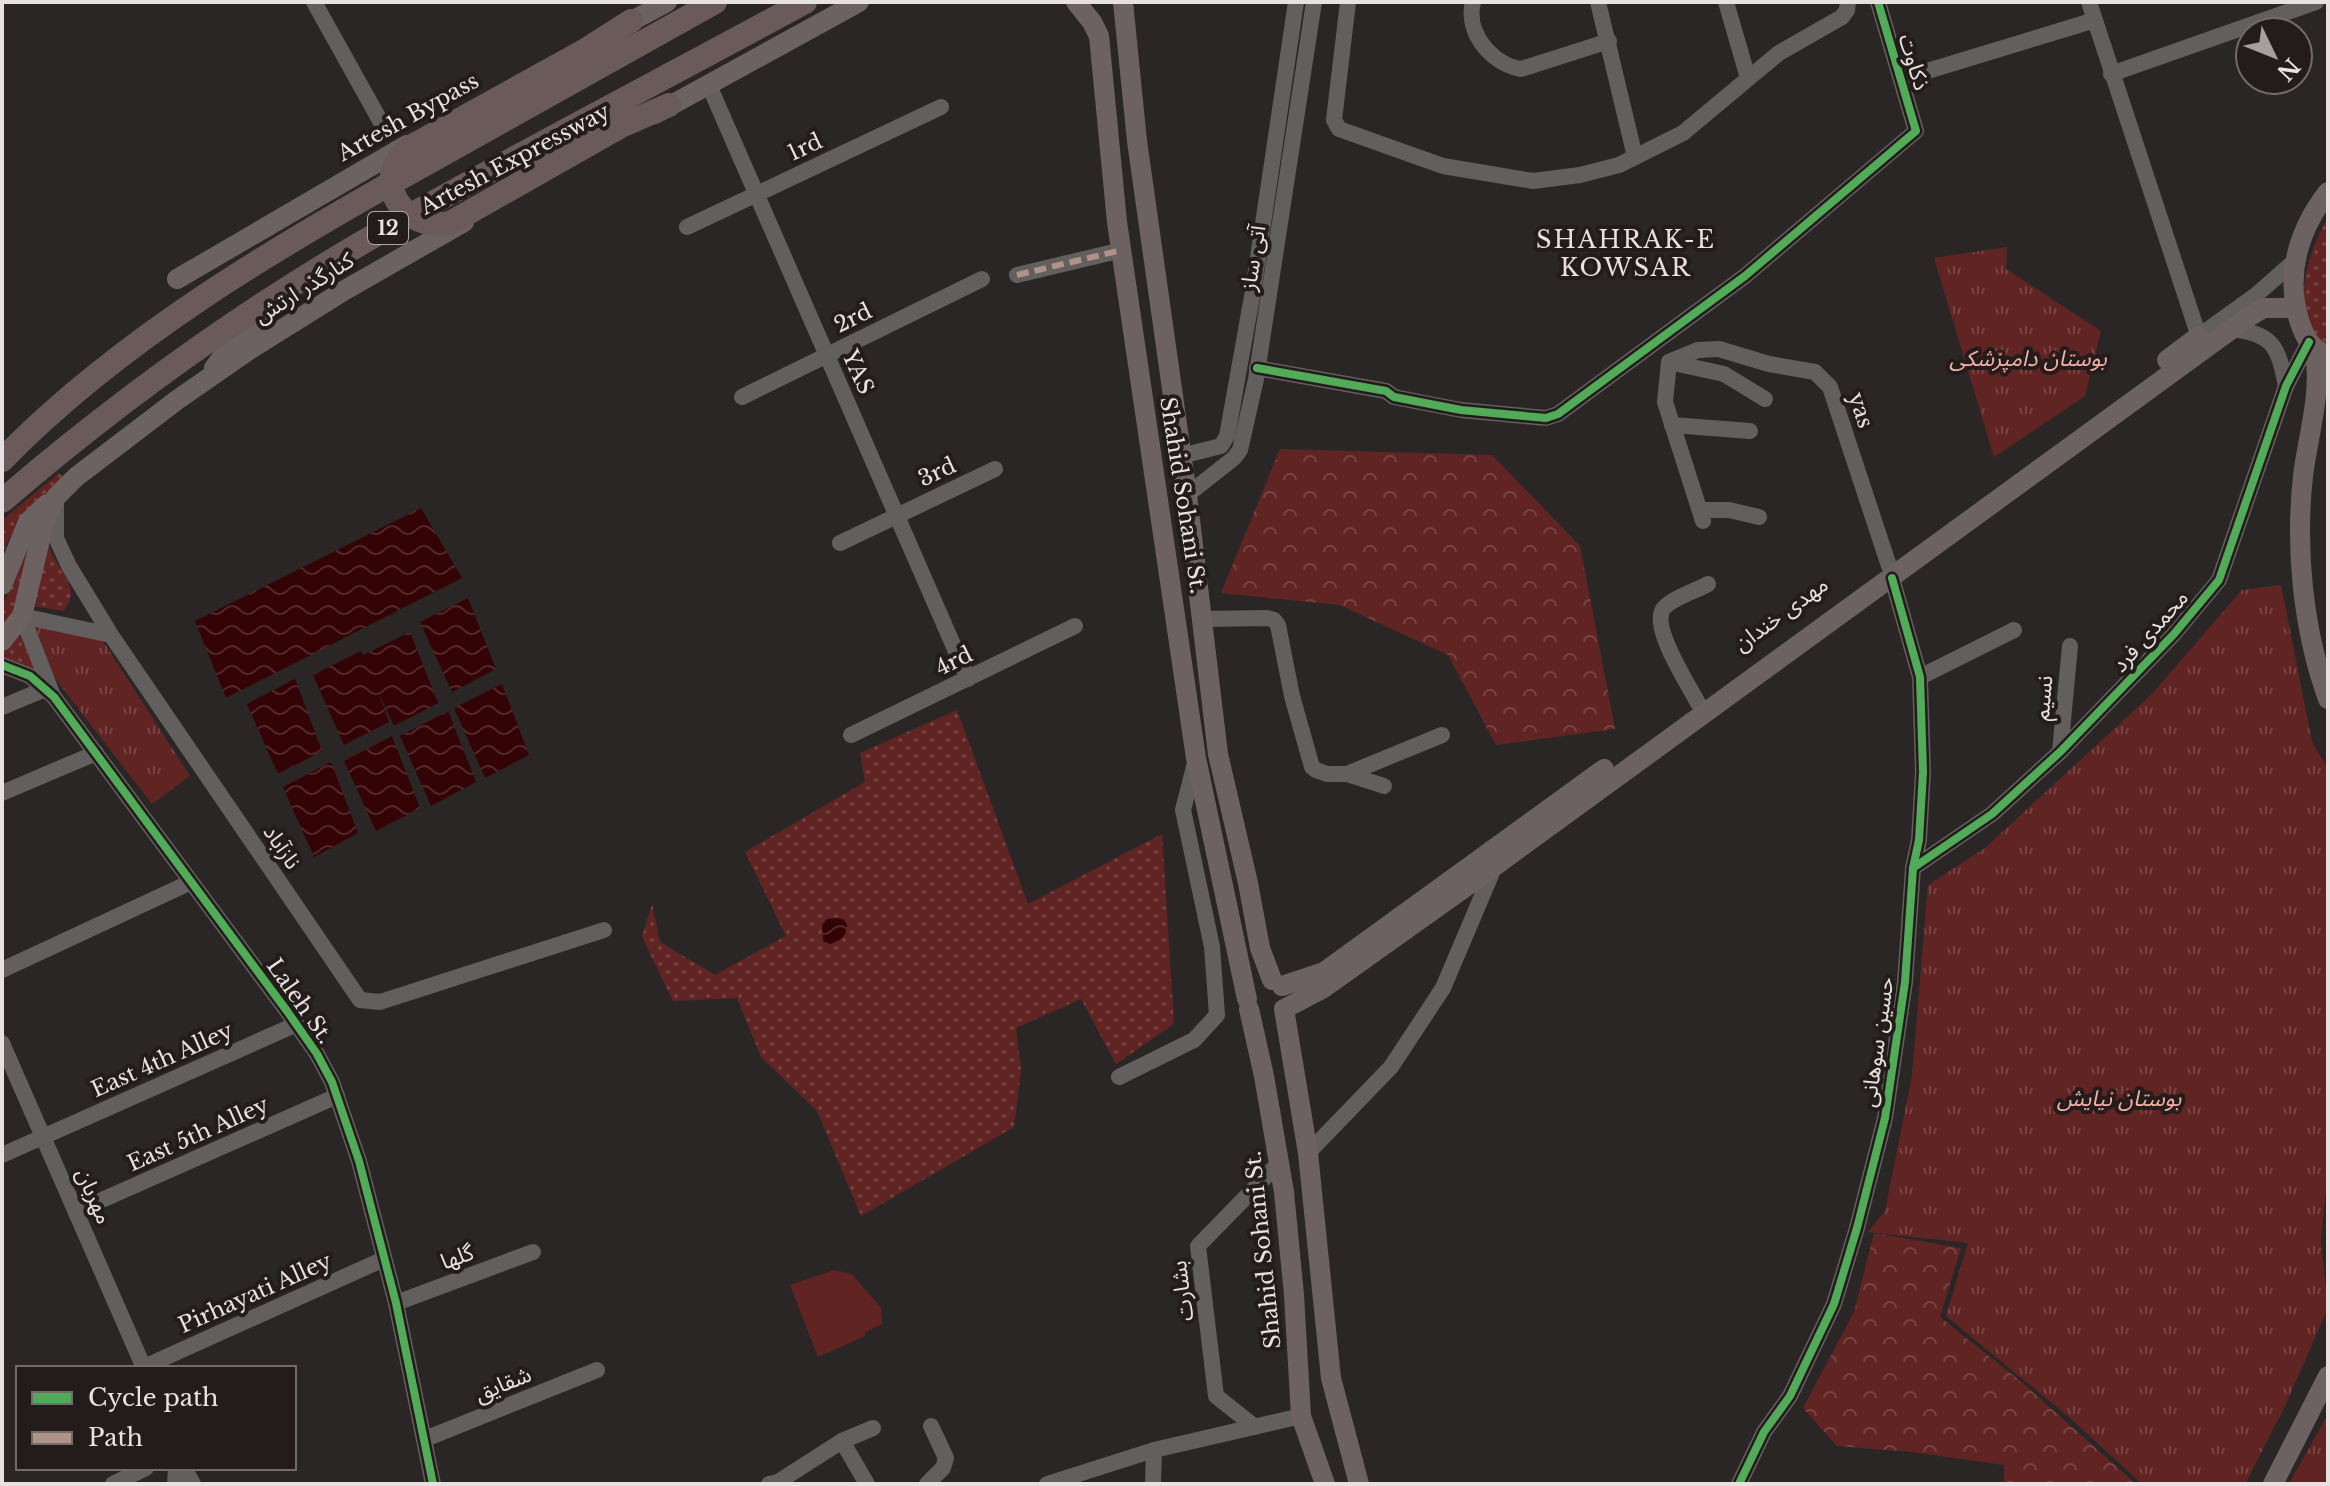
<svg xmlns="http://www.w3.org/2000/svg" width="2330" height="1486" viewBox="0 0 2330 1486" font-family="'Libre Baskerville','Noto Sans Arabic',serif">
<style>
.grass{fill:#602523}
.forest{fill:url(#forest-crowns)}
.park{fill:url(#park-tufts)}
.garden{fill:url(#garden-dots)}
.water{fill:url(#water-waves)}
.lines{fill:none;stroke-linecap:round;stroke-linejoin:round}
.minor{stroke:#625f5e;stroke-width:16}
.major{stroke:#6d6262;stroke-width:20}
.highway{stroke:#6a5b5a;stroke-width:24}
.quiet{stroke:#af9288;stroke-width:6;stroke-dasharray:12 6;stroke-linecap:butt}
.cycleway-casing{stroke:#231c1b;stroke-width:13}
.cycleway{stroke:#51ab58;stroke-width:8}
.labels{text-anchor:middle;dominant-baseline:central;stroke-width:8;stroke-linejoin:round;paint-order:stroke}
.shield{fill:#231c1b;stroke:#aca7a6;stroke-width:2}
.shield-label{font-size:20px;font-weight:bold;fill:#e7e2e1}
.street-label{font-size:22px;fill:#e7e2e1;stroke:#231c1b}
.park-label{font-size:22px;font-style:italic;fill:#f5afa8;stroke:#231c1b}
.neighbourhood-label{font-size:24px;letter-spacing:2px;fill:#e9dfde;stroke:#231c1b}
</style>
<defs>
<pattern id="forest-crowns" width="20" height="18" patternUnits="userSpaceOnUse" patternTransform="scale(2)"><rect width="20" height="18" fill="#602523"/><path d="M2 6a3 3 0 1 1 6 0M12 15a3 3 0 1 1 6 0" fill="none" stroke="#774443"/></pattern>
<pattern id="park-tufts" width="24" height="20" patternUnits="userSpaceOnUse" patternTransform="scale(2)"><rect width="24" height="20" fill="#602523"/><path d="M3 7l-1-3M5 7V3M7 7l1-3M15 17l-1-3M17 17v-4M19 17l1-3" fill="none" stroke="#774443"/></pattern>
<pattern id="garden-dots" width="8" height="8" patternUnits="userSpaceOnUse" patternTransform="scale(2)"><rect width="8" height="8" fill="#602523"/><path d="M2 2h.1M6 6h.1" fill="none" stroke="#774443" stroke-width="1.8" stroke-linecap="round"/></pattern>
<pattern id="water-waves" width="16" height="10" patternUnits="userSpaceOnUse" patternTransform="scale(2)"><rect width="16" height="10" fill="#330305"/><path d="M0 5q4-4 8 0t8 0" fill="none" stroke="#512729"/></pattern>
</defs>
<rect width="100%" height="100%" fill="#2b2626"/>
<path class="grass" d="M834,1270L852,1274L881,1308L882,1324L865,1332V1336L818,1357L790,1285Z"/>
<g class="forest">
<path d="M1280,449L1492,455L1580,546L1615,729L1496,745L1448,655L1340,605L1221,593Z"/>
<path d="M1874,1233L1961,1248L1940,1317L2024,1384L2136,1484H2004V1465L1912,1452L1837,1446L1803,1408L1854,1312Z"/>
</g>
<g class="park">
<path d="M2007,247L2006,269L2101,331L2085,396L1994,457L1934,258Z"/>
<path d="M2281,585L2312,742L2328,768V1165L2321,1242L2328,1308L2284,1408L2245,1484H2142L2070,1418L1946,1316L1968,1243L1868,1232L1885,1211L1912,1076L1928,885L1985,848L2152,694L2242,590Z"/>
<path d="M34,625L99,635L190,776L152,804L57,681L41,654Z"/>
<path d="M2328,1414V1484H2289Z"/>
</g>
<g class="garden">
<path d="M2328,217V348C2287,315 2306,256 2328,217Z"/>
<path d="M59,473L65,480C34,503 17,519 2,555V520Z"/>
<path d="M34,525C26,558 24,602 2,629V606L16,576Z"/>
<path d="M48,541C51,568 87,586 63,611L33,606Z"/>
<path d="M21,628L45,684L2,659V649Z"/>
<path d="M957,710L1028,904L1162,834L1174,1024L1116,1064L1081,999L1016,1028L1021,1070L1014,1127L861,1216L817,1111L761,1057L737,998L673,1001L642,937L652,904L660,942L715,975L786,936L745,852L865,782L860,753Z"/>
</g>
<g class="water">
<path d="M421,508L462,578L226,698L195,621Z"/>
<path d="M468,598L496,669L452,692L420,622Z"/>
<path d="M410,632L438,703L394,726L378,692L389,722L344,745L313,675L361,651L363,655Z"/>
<path d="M295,679L322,751L278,774L247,704Z"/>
<path d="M502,684L529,755L485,778L454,708Z"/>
<path d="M448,711L476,782L431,806L400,736Z"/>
<path d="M392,736L420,808L376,831L344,761Z"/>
<path d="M331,762L358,833L314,857L283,787Z"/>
<path d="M837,918L843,919L847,924C846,937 842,940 830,944L823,941L822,925L827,919Z"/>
</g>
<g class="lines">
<g class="minor">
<path d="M314,2L382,124"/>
<path d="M1348,2L1334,120L1339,129L1443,166L1533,181L1580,175L1619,165L1683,133L1779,53L1842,17L1847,10L1848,2"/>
<path d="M1473,2C1465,33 1492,64 1521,69L1609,41"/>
<path d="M1598,2L1635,157"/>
<path d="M1726,2L1748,78"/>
<path d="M2089,2L2202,346"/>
<path d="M2111,74L2316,2"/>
<path d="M1901,79L2095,20"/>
<path d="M708,83L968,679"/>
<path d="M687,227L941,107"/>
<path d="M1017,275L1122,250"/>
<path d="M2232,329C2274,334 2278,347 2286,386"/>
<path d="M2199,336L2256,295L2296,260"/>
<path d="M1669,362L1698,350L1719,349L1769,364L1815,372L1830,387L1889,566"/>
<path d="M1669,362L1665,402L1703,521"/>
<path d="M1669,362L1724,374L1765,399"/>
<path d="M1257,368L1386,391L1394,397L1461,410L1546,418L1558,414L1745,276L1916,131L1878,2"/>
<path d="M742,397L982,279"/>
<path d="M1672,425L1750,431"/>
<path d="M1181,456L1221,446L1227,436L1253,291L1296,2"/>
<path d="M1187,495L1234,458L1240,450L1256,379L1314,2"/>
<path d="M56,502V538L69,566L111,635L360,1000L380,1002L604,930"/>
<path d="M1700,510H1729L1759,517"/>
<path d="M840,543L995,469"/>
<path d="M22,616L111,635"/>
<path d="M22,616L53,696"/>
<path d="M1203,619L1268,618L1274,620L1278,625L1292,696L1312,767L1316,770L1327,774H1347L1442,735"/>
<path d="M2,665L30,676L54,697L287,1011L317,1054L332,1082L359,1161L396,1303L433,1484"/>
<path d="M1920,677L2014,630"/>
<path d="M1698,703C1688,684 1651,628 1663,609C1671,598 1696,591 1708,584"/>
<path d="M2,707L45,689"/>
<path d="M851,735L1075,626"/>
<path d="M2060,752L2070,646"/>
<path d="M1347,774L1384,786"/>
<path d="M2,793L96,753"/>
<path d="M1913,868L1992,814L2060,752L2174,634L2219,580L2286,386L2309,342"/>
<path d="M2,970L191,882"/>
<path d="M2,1043L144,1368"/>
<path d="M1119,1077L1194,1040L1217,1015L1212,947L1183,810L1195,763"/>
<path d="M1308,1153L1391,1067L1443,988L1491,875"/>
<path d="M2,1155L297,1024"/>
<path d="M77,1211L337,1096"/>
<path d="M396,1303L533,1252"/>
<path d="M144,1367L384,1259"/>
<path d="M1255,1427L1216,1396L1198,1246L1279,1163"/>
<path d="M425,1439L597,1370"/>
<path d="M842,1441L867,1484"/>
<path d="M184,1468L193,1484"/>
<path d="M113,1484L146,1468"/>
<path d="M175,1484L176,1468"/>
<path d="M769,1484L778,1482L842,1441L873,1428"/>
<path d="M927,1484L943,1468L946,1458L931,1426"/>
<path d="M1047,1484L1154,1450L1301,1416"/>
<path d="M1153,1484L1154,1450"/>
<path d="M1739,1484L1764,1432L1790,1396L1834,1304L1857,1228L1885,1118L1905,982L1913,868L1919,840L1923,772L1920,677L1892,578"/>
</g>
<g class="major">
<path d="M1076,2L1092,22L1099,36L1117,222L1196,758L1247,999"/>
<path d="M1123,2L1137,141L1187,495L1218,754L1248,883L1260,948L1272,980"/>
<path d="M617,29L667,2"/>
<path d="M655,114L859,2"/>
<path d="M177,279L407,145"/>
<path d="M2314,349C2323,390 2308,435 2303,476C2295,549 2303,630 2328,699"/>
<path d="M2324,354C2310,348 2304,335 2299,320C2285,274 2299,229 2328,192"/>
<path d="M2167,360L2199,336"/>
<path d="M214,368L239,335L263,316"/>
<path d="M2,585L28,522L47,504"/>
<path d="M2,641L22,616L45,519L56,497L76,477L177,400L249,350L345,290L464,222"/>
<path d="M1282,986L1324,972L1604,769"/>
<path d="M1249,1009L1264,1076L1284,1192L1294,1295L1301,1416L1325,1484"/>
<path d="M1359,1484L1331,1378L1308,1153L1284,1009L1322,989L1492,868L2247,318L2264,308H2295"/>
<path d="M2273,1484L2328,1376"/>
</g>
<g class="highway">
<path d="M631,21L584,51L407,149C370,183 405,232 450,223L621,126L669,105"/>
<path d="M2,460C121,338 281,244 429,162C524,109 620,55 715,2"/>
<path d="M2,501C122,398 253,304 391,226C528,149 667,77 805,2"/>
</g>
<path class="quiet" d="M1017,275L1122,250"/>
<defs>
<g id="cycleway">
<path d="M1257,368L1386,391L1394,397L1461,410L1546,418L1558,414L1745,276L1916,131L1878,2"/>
<path d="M2,665L30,676L54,697L287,1011L317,1054L332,1082L359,1161L396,1303L433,1484"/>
<path d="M1913,868L1992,814L2060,752L2174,634L2219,580L2286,386L2309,342"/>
<path d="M1739,1484L1764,1432L1790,1396L1834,1304L1857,1228L1885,1118L1905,982L1913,868L1919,840L1923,772L1920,677L1892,578"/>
</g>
</defs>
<use href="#cycleway" class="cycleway-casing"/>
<use href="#cycleway" class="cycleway"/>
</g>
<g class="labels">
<rect class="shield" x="368" y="212" width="40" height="32" rx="6"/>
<g class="shield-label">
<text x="388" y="228">12</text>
</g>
<g class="street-label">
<text transform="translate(1914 62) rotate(73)">ذکاوت</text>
<text transform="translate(408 117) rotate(-29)">Artesh Bypass</text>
<text transform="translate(805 147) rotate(-25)">1rd</text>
<text transform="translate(515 159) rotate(-28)">Artesh Expressway</text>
<text transform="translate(1253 258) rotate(-81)">آتی ساز</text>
<text transform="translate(304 288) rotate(-32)">کنارگذر ارتش</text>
<text transform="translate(853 318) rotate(-26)">2rd</text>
<text transform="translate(858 372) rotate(66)">YAS</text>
<text transform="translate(1861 410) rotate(72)">yas</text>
<text transform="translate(937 472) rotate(-25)">3rd</text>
<text transform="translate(1183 495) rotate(81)">Shahid Sohani St.</text>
<text transform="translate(1781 614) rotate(-36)">مهدی خندان</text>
<text transform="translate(2150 631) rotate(-48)">محمدی فرد</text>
<text transform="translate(954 661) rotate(-26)">4rd</text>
<text transform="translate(2043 698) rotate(-85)">نسیم</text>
<text transform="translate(282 847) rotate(56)">نازآباد</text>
<text transform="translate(300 1001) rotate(55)">Laleh St.</text>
<text transform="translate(1877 1042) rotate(-82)">حسین سوهانی</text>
<text transform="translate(162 1060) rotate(-24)">East 4th Alley</text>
<text transform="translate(198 1134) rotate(-24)">East 5th Alley</text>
<text transform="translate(94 1196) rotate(67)">مهربان</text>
<text transform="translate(1263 1250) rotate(-96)">Shahid Sohani St.</text>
<text transform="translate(457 1257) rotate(-20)">گلها</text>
<text transform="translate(1182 1291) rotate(-97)">بشارت</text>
<text transform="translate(255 1293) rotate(-24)">Pirhayati Alley</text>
<text transform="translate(503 1384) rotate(-22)">شقایق</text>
</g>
<g class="park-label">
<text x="2028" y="358">بوستان دامپزشکی</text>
<text x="2119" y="1098">بوستان نیایش</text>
</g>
<g class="neighbourhood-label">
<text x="1626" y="239">SHAHRAK-E<tspan x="1626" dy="28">KOWSAR</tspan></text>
</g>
</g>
<rect width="2330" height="1486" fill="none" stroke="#e7e2e1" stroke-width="8"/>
<rect x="16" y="1366" width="280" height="104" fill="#231c1b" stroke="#716b6a" stroke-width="2"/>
<rect x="32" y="1392" width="40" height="12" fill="#51ab58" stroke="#716b6a" stroke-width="2"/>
<text x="88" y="1406" font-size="24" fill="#e7e2e1">Cycle path</text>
<rect x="32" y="1432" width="40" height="12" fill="#af9288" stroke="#716b6a" stroke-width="2"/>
<text x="88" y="1446" font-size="24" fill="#e7e2e1">Path</text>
<g transform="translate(2274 56) rotate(133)"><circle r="38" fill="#231c1b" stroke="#716b6a" stroke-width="2"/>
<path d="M0-6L14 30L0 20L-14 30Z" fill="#a5a0a0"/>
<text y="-12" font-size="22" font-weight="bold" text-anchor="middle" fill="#e7e2e1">N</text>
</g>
</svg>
